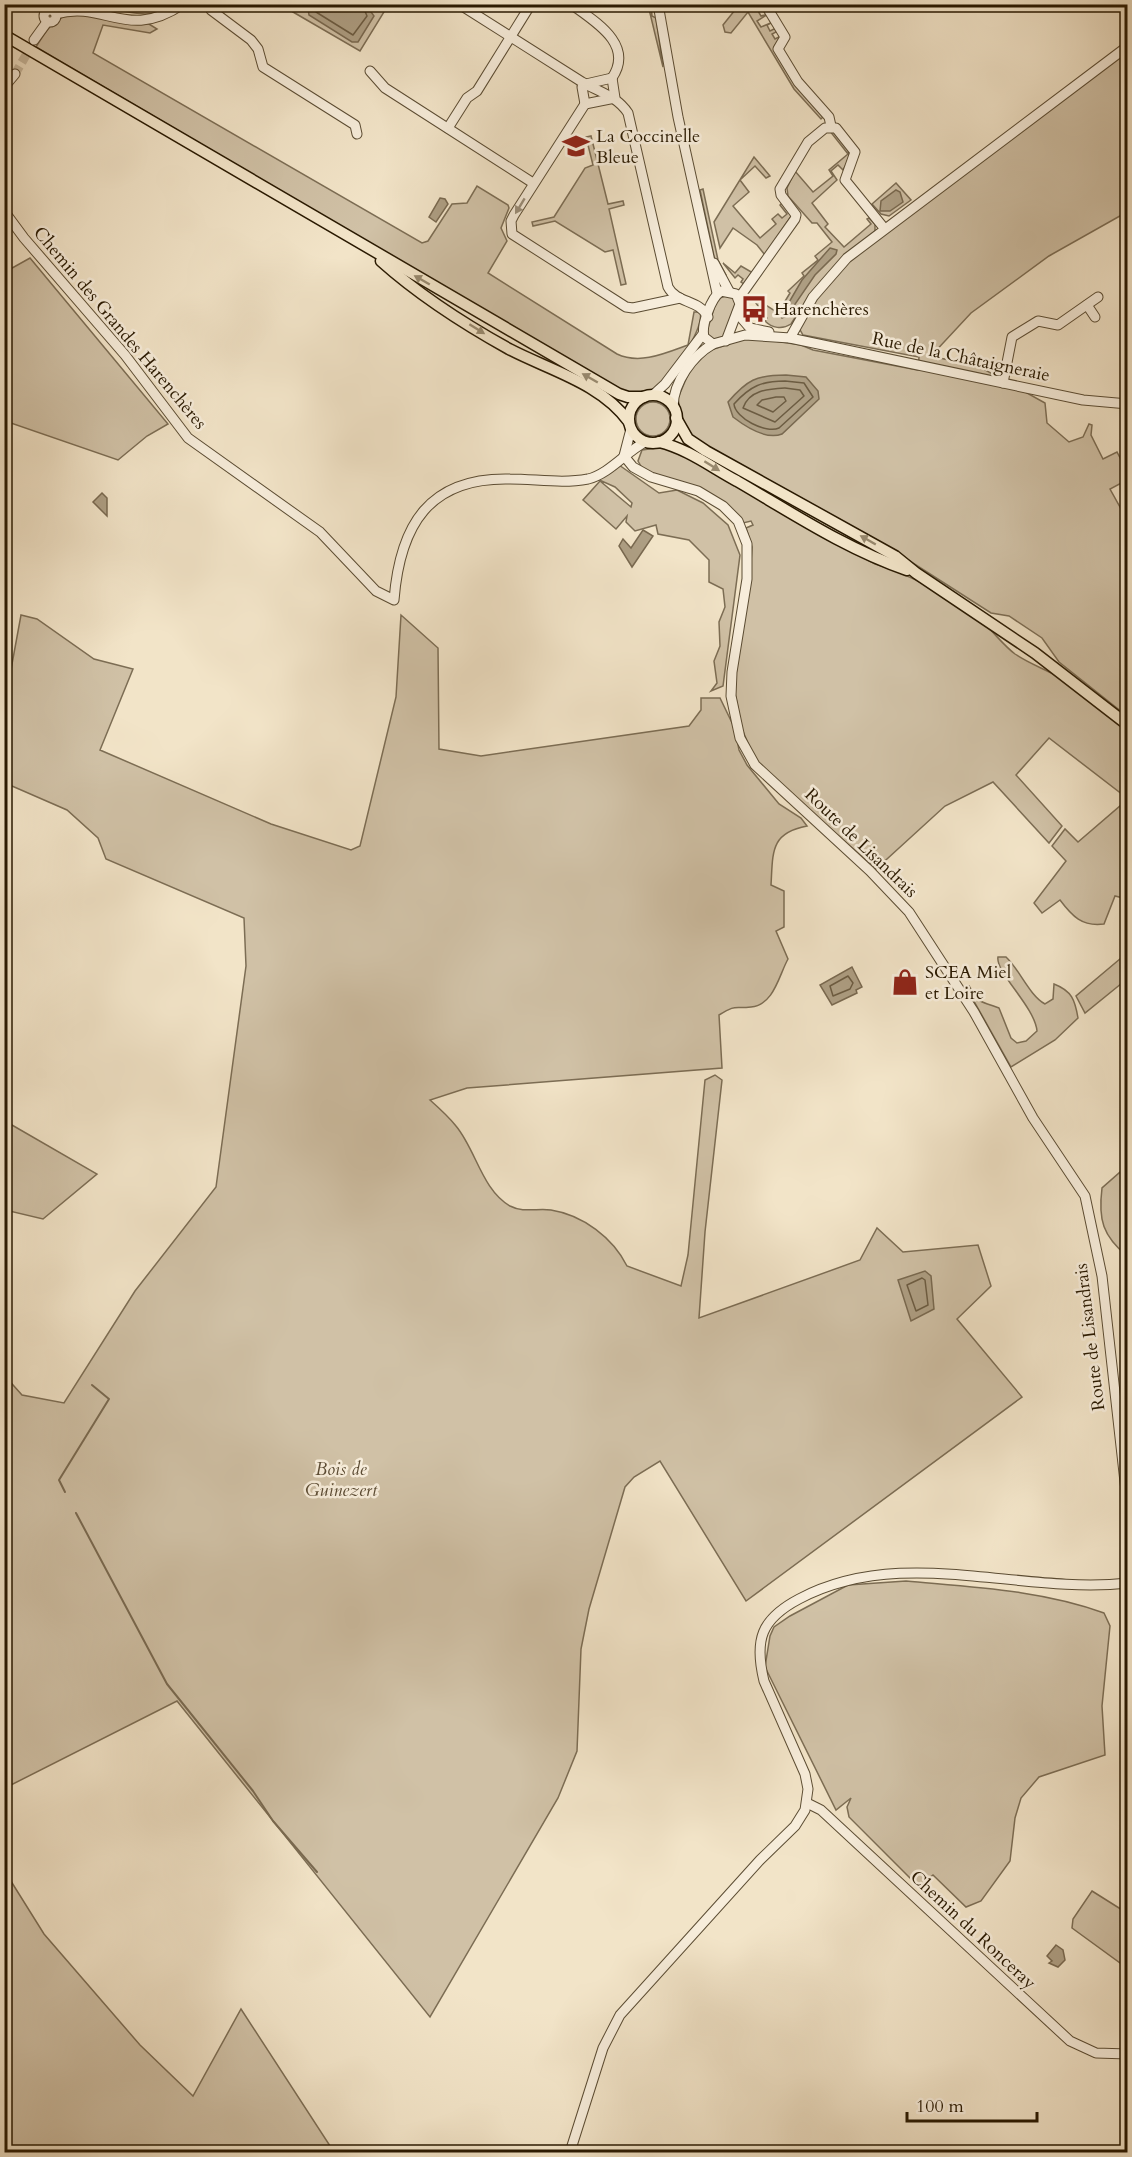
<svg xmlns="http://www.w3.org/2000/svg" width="1132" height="2157" viewBox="0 0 1132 2157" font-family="Cardo,serif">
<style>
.green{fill:#d0c1a6;stroke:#7c6d54;stroke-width:1.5}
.water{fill:#ae9f84;stroke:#796950;stroke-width:1.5}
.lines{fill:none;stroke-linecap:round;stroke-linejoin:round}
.shore{stroke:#6c5c42;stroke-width:1.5}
.stream{stroke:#796950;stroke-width:2}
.minor-tunnel{stroke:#cabba0;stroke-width:9;stroke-dasharray:9 4.5;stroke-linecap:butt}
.minor-casing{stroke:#5b4c33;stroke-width:11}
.major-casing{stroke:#291901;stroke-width:13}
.minor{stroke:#f7eddb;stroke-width:9}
.major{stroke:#f2e4c8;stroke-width:10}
.oneway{fill:#9a8e79}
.oneway2{fill:#98896e}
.labels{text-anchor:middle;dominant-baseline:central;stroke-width:5;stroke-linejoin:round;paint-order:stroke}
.poi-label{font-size:18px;fill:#291901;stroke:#f7eddb;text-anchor:start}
.street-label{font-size:18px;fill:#291901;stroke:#f7eddb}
.park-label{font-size:18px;font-style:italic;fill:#5b4b33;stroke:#f7eddb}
</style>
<rect width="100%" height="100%" fill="#f2e4c8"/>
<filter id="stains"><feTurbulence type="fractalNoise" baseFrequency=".00333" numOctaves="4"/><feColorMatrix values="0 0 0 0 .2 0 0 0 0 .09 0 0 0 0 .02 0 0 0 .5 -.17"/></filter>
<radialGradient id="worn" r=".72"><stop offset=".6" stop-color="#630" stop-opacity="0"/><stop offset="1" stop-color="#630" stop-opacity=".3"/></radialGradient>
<g class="green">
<path d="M302,4L376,5L384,12L360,51L293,12Z"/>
<path d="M93,5H176C151,23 120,9 93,5Z"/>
<path d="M648,5H651L652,16L656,18L663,67Z"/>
<path d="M739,5H762L764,7L758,11L761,16L768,14L757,21L761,27L773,22L767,25L770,31L776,28L778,31L772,34L775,39L781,36L774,47L823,117L821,119L794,89L748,12L731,33L725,32L723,25Z"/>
<path d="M77,12L149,24L157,29L150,33L103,25L93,53L422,243L428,241L452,204L467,203L477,186L508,205L509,208L501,228L507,241L488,273L617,354C640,365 666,353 688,345L694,312H700C705,328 670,380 656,388C647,394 634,393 624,393L36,47C47,30 53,17 77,12Z"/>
<path d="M1127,50V212L1049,256L971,313L931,356L980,367L1045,403L1047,423L1069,442L1083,437L1089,424L1092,425L1091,435L1103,459L1117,452L1128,473L1127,480L1110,489L1125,516L1127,515V716L1059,662L1042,638L1009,616L991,613L905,558L697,442L682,424L678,398L692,365L711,350L750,337L801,345L813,350L918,370L919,357L803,335L799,328L813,303L848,262Z"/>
<path d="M829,130L834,131L847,146L850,158L843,170L838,165L831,171L837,180L812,203L828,224L825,227L844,247L871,224L867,219L869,218L875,224V231C838,262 816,283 791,324C782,330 772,328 765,321L767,318L750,295L778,313L790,293L788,291L804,276L802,273L818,260L815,256L832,242L817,223H812L788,196L787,188L795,171L813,192L833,176L829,170L848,154Z"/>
<path d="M591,136L608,204L623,201L624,205L609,209L626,284L621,285L613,250L605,252L555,221L533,226L532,222L554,217L585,168L593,165L586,137Z"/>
<path d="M754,157L770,176L766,178L755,166L740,180L749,192L733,206L760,238L776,224L772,219L778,214L782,218L787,214L780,205L783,202L792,215L765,255L757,245L733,228L720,248L714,222Z"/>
<path d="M896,183L911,200L889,216L881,214L872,204Z"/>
<path d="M703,189L718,260L726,275L723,277L715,261L700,190Z"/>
<path d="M30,258L168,424L147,436L118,460L5,421V272Z"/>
<path d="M723,263L735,273L741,266L753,273L744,284L741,282L743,279L738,275L735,278Z"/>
<path d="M731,294L736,301L727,334L719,341L709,338L707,331L717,299Z"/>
<circle cx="653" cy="419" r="17"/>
<path d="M664,447L674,449L875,564C913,575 951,598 982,622C994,632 1003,645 1015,654C1028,663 1042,668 1055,675C1081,690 1105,712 1127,731V798L1049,738L1016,775L1062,826L1049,843L993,782L945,806L876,869L764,770L753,755L742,729L734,688L750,577L752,547L746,528L753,525L751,521L743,523C707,479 683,492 642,468L638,461L642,450Z"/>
<path d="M619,465L659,493L677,490L703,503L728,525L740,555L723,686L711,691L717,683L714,661L720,646L719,622L725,607L723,589L709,582V560L689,540L658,534L656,525L635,531L626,522L627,516L616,529L583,500L600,481L631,507L632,503L615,487L597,479Z"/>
<path d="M21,615L37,619L94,659L133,669L100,750L271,824L351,850L360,846L396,697L401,615L438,648L439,749L481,756L689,726L701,710V698H720L735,729L739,750L747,765L779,804L801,818L807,826C770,833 773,852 771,885L784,891V927L776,931L788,959C779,975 774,1005 751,1007C733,1009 737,1004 719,1015L722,1068L467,1088L430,1100C439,1108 449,1117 456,1126C476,1150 482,1190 510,1206C523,1213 538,1208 551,1210C583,1215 613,1238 627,1266L681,1286L688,1255L705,1080L715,1075L722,1080L705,1232L699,1318L860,1260L877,1228L903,1252L978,1245L991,1286L957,1319L1022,1397L746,1601L660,1461L634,1477L625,1487L589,1609L581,1649L577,1751L558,1798L430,2017L177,1701L5,1788V1376L22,1395L64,1403L135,1291L216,1187L246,966L244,918L106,859L98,838L67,810L5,783V702Z"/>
<path d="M1127,800V899L1115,896L1104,924C1082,927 1072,916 1060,900L1042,913L1034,903L1066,861L1052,846L1065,829L1078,842Z"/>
<path d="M1127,953V979L1085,1013L1076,996Z"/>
<path d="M998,957H1006C1020,970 1029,995 1045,1004L1053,999L1054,984C1072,991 1075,1000 1078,1018L1055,1040L1011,1067L966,987L969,986C982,1007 980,1000 999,1008L1011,1038L1017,1043L1026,1041L1037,1031C1035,1007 995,972 998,957Z"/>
<path d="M5,1121L97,1174L43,1219L5,1210Z"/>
<path d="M1127,1166V1190L1123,1205L1127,1216V1256C1103,1236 1098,1220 1102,1188Z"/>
<path d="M906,1581C971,1587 1042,1590 1104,1613L1110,1626L1102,1706L1105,1755L1039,1777L1021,1798L1015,1818L1010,1861L981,1901L966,1907L933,1875L919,1887L849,1817L847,1807L851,1798L836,1810L765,1667L770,1636L774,1627L790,1616L848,1585Z"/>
<path d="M4,1870L44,1934L140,2045L193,2096L241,2009L334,2152H5Z"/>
<path d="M1092,1891L1127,1913V1968L1072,1928L1073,1919Z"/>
</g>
<g class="water">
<path d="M312,4L366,5L374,16L358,42H352L309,15L308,9Z"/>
<path d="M896,190L900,192L903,202L890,211H880L881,201Z"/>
<path d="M440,198L445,199L448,204L436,222L429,217Z"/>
<path d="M830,248L837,250L836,254L815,275L787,316L782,318L781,316L802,280Z"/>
<path d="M786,375L806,377L818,391L819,399L782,434C767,440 746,427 733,417L728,402C747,380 756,375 786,375Z"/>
<path d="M102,493L107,498V516L93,502Z"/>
<path d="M643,530L653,536L632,567L619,546L623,539L631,548Z"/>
<path d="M852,967L862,987L856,990L857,993L832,1005L820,985Z"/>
<path d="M925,1271L931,1276L934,1309L911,1321L898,1280Z"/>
<path d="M1056,1945L1063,1950L1065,1960L1058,1967L1049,1963L1052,1961L1047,1956Z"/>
</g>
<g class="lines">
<g class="shore">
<path d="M315,4L316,12L353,35L367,16L362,4"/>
<path d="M785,381L804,383L813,397L779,428C766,434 735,418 734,404C750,386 762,381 785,381Z"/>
<path d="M785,388L800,390L804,396L775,422L743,408C749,390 768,389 785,388Z"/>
<path d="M776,397H784L786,401L773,412L757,405L762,400Z"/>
<path d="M848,976L853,983L850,989L833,996L830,986Z"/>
<path d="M922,1278L925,1280L928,1305L916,1311L907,1285Z"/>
</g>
<g class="stream">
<path d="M65,1492L59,1480L109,1399L92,1385"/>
<path d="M76,1513L167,1684L253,1791L273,1821L317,1872"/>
</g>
<path class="minor-tunnel" d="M15,74L32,45"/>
<defs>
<g id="minor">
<path d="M209,4L211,10L251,40L258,49L263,67L355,125L357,134"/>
<path d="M459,4C500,30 541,56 582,82C599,92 617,96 628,113L668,287C677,304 699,299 708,317"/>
<path d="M571,4C594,21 635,44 612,78"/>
<path d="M658,4L678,117L717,293"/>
<path d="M765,4L785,37L778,49L798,82L829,117L831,126"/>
<circle cx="50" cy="16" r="6"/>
<path d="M56,14C105,0 127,42 183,4"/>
<path d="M34,40L47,22"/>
<path d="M370,71L385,88L533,183"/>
<path d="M4,87L15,74"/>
<path d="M585,104L514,215L511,221L512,234L626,307L633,308L680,298"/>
<path d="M585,104L615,98L612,78"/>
<path d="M585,104L582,87L586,84L612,78"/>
<path d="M448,128L467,98L477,91L531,4"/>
<path d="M4,211L24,238L125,355L188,438L320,532L376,591L394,600C400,525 429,477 510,479C536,479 562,484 588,479C609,474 626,452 645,442"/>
<path d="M714,263L729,291"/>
<path d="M739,298L795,219L796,215L781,195L780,189L808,142L825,128H836L855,152L845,180L884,228"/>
<path d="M1087,305L1095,317"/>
<path d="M737,313L750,328L769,332"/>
<path d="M790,338L813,297L847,258L1128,46"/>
<path d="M726,341L740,304L736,294L721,291C711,298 701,325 704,337L713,344L745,335L790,338L1083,400L1128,404"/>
<path d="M1003,383L1012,337L1038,321L1058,325L1098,297"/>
<path d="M653,395L665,384L703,334"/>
<path d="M673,406C674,382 692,356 713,344"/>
<path d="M624,456L633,467L651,477L698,491L723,506L738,521L747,544V579L732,672L731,696L740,738L755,765L870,871L909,912L974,1012L1033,1118L1085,1196L1102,1276L1128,1509"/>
<path d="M624,456L631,429"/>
<path d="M807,1803L821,1810L1070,2041L1096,2053L1128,2054"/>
<path d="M570,2152L603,2048L620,2015L760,1860L795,1826L805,1810L808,1789L805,1774L764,1681C754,1640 761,1619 799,1599C903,1544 1018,1595 1128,1583"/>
</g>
<g id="major">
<path d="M4,35L619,394L628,397H644"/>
<path d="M381,261C419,295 464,324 509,349C549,370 601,383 629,422"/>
<circle cx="653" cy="419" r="24"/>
<path d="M676,418L688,439L706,451L895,556L916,573L1035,653L1128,725"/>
<path d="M659,442C688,449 711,467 737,481C792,513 846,549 907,570"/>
</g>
</defs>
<use href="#minor" class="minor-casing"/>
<use href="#major" class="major-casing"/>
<use href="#minor" class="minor"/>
<use href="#major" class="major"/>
</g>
<defs><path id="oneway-solid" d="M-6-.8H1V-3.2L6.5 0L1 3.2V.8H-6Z" transform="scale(1.5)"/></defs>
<use class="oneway" href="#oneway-solid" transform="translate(520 206) rotate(121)"/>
<g class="oneway2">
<use href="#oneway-solid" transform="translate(422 280) rotate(-150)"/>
<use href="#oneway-solid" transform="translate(477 329) rotate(32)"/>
<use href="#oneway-solid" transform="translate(590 378) rotate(-150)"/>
<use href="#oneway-solid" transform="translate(712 466) rotate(32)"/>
<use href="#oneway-solid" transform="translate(868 540) rotate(-150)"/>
</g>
<defs>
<symbol id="school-bare" viewBox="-9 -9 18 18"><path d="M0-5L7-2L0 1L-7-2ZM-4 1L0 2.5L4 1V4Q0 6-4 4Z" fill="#8f2418" stroke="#f7eddb" stroke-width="2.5" paint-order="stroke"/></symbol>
<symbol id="bus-bare" viewBox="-9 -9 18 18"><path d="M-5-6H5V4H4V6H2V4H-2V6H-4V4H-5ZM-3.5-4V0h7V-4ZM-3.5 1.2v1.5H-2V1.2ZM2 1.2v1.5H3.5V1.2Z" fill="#8f2418" stroke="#f7eddb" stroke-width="2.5" paint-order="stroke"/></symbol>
<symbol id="shop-bare" viewBox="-9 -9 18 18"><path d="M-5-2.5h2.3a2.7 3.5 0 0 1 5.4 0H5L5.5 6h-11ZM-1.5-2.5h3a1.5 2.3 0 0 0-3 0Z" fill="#8f2418" stroke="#f7eddb" stroke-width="2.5" paint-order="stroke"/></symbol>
</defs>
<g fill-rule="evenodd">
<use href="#school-bare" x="557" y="127" width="38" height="38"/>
<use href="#bus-bare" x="735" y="290" width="38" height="38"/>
<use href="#shop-bare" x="886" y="963" width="38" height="38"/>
</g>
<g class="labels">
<g class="poi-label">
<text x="596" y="136">La Coccinelle<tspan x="596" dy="21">Bleue</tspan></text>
<text x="774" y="309">Harenchères</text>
<text x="925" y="972">SCEA Miel<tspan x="925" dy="21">et Loire</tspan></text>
</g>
<g class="street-label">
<text transform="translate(120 328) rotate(50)">Chemin des Grandes Harenchères</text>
<text transform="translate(961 357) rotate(12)">Rue de la Châtaigneraie</text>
<text transform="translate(861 843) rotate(44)">Route de Lisandrais</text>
<text transform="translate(1090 1337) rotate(-97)">Route de Lisandrais</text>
<text transform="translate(973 1930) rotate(43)">Chemin du Ronceray</text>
</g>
<g class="park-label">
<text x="341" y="1469">Bois de<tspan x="341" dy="21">Guinezert</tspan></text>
</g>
</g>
<rect width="1132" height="2157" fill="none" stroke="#f2e4c8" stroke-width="24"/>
<rect x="6" y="6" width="1120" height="2145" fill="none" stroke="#291901" stroke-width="3"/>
<rect x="12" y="12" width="1108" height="2133" fill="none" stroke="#291901" stroke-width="1.5"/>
<path d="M907 2112v9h130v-9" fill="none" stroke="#291901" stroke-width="3"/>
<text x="916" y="2112" font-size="18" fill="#291901" stroke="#f7eddb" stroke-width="4.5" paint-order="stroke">100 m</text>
<rect width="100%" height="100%" filter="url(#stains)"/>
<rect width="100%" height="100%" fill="url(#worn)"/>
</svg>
